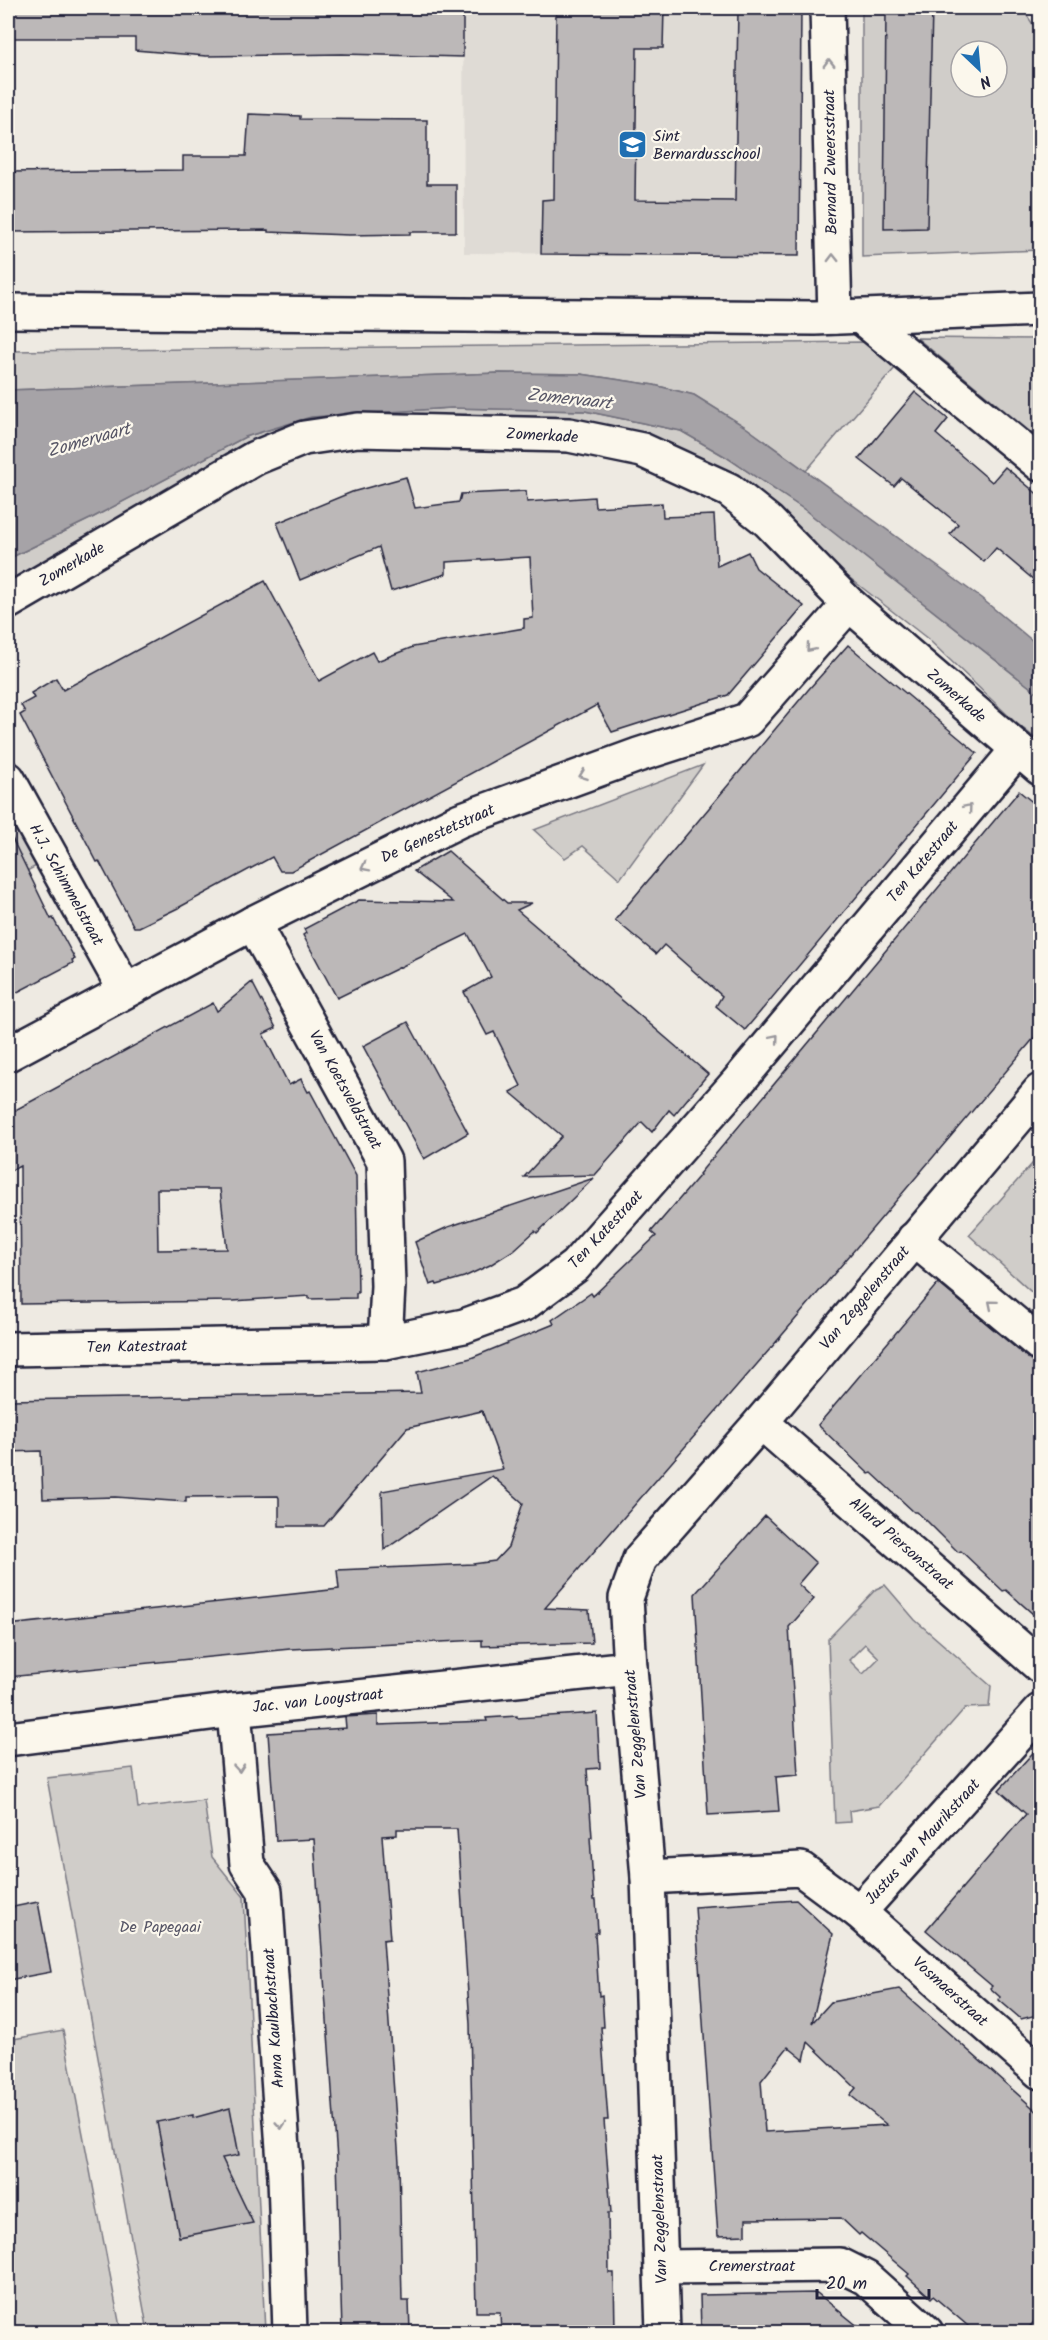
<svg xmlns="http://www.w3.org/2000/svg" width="1048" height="2340" viewBox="0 0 1048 2340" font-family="Kalam,sans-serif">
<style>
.built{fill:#dfdbd5}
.green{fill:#d0cdc9;stroke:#797882;stroke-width:1.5;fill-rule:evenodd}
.water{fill:#a6a3a7;stroke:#716f7c;stroke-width:1.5}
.building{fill:#bcb8b8;stroke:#22223b;stroke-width:1.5;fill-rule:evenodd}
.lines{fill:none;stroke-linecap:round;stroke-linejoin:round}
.street-casing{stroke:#22223b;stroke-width:38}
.secondary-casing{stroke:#22223b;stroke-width:38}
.street{stroke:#fbf7ec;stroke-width:33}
.secondary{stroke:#fbf7ec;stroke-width:33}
.oneway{stroke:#99979c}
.labels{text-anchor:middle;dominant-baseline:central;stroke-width:4.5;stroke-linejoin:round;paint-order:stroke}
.poi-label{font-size:16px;fill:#22223b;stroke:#fbf7ec;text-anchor:start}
.street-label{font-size:16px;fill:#22223b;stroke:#fbf7ec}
.park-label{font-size:16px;fill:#565566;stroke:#fbf7ec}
.water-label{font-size:18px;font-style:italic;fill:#575666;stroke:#fbf7ec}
</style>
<rect width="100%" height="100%" fill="#eeeae2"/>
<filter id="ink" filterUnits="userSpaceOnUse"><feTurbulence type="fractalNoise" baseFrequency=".0167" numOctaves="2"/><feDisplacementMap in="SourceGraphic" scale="12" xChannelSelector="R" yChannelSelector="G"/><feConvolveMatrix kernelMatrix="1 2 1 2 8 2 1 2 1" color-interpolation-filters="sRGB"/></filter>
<g filter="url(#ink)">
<path class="built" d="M463,8H801L799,255L464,253Z"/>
<g class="green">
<path d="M862,8H1022L1040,35V250L862,257ZM961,51H997V87H961Z"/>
<path d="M917,338L1040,339V440Z"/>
<path d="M864,342L895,368L806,471L744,426L694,395L654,385L581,374L500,373L8,390V351Z"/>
<path d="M451,408L585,411L681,431L726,457L805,510L1040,695V742L1014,721L928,639L796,536L692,461L356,422L8,592V559L90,519L245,437L311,417Z"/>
<path d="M703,765L620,879L583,846L565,858L534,830Z"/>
<path d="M8,804L42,863L8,881Z"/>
<path d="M1040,1155V1300L969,1235Z"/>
<path d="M885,1585L915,1620L991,1686L989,1707L965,1708L879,1806L849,1811L850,1822L835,1823L828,1639L876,1589ZM865,1644L879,1658L863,1674L849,1660Z"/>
<path d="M133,1768L138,1808L204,1800L212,1857L244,1897L265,2332H148L47,1778Z"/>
<path d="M63,2030L121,2332H8V2040Z"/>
</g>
<path class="water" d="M500,373L581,374L654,385L694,395L744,426L981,598L1040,647V695L805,510L726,457L681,431L585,411L451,408L311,417L245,437L90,519L8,559V390Z"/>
<g class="building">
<path d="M8,8H463V57L341,54L206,56L135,50V38H8Z"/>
<path d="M556,8H664L663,48H637L635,200L735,201L738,8H801L799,256L541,254L542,200L554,199Z"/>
<path d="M886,8H932L927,228L884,229Z"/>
<path d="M249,114L300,116V119L427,120V184H456V232H410V234L349,235L268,232V230L8,232V172L183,170V156H246Z"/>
<path d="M915,392L948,419L936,434L992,482L1005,467L1041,497V586L996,548L984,562L950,534L958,524L901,478L894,486L859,459Z"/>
<path d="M406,477L415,508L459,502L461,494L526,491L527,502L594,497L595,507L662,503L663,517L714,515L717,566L748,552L756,568L804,606L728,695L612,732L597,705L291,871H280L272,857L178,908L139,927H134L99,861L97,862L20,715L25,712L21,705L34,698L31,693L56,678L63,690L265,581L319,681L372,652L377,661L413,647L524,628V619L533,618L530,557L446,562V574L391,591L379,547L300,580L277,523L352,492Z"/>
<path d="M848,645L977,753L745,1030L716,1006L722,996L664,945L656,954L615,920L808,690Z"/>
<path d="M1019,791L1041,809V1030L777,1341L545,1608L589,1610L592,1643L482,1646V1640L290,1649L8,1677V1625L339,1589L337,1570L473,1564L495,1561L508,1547L523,1503L492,1476L384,1550L382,1491L503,1469L482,1411L407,1428L324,1526H279V1498L278,1496L186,1497V1502L115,1497L43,1499L41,1451L8,1452V1400L421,1393L417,1372L471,1358L554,1324L552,1320L591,1293L593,1296L656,1236L651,1232L700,1175L699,1174Z"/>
<path d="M8,830L51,919L53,918L75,959L72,960L73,963L8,997Z"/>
<path d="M448,851L507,903H532L517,910L708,1074L674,1115L669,1110L652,1132L642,1122L595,1175L524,1177L562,1136L510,1092L521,1086L494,1032L487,1035L464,992L491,977L468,934L337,998L303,935L306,933L304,929L359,900L453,902L414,871Z"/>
<path d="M252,982L276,1028L263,1034L289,1085L301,1079L308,1092L310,1091L356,1176L358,1293H356V1298L309,1299V1296L233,1301L21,1304L20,1166L8,1172V1114L213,1003L217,1011ZM157,1189H220L227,1249L158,1250Z"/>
<path d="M408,1022L468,1133L424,1159L363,1046Z"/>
<path d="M594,1178L537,1233L535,1231L514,1250L490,1265L464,1277L437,1285L436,1283L430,1285L415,1242L448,1227Z"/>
<path d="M938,1283L1028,1358L1041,1363V1621L1006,1590L1003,1591L961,1551L958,1552L928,1522L917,1512H914L872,1473L869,1474L818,1425Z"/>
<path d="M765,1516L816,1563L798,1584L814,1599L789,1627L798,1775L776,1777L779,1811L708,1815L695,1594Z"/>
<path d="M597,1713L600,1768L587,1769L592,1837H590L594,1900H596L598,1932L595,1933L599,1996L602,1995L604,2027H601L608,2120H604L611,2213H608L609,2273H614L615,2332H501L500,2312H476L470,2024L457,1829H397V1835L382,1836L390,1939L383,1940L399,2162L402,2301H409L410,2332H342L337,2159L314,1839L276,1841L268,1733L346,1728L345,1717L378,1715V1725L487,1721L486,1718L517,1716V1718Z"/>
<path d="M1041,1744V2014L1021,2019L999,2000L1000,1997L990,1988L992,1986L926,1930L1026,1814L999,1790Z"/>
<path d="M796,1900L833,1934L812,2023L831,2002L899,1989L1041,2115V2314L1025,2332H975L933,2296L931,2298L907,2276L909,2274L861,2233L859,2235L841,2218L746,2219V2235L718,2236L695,1907ZM808,2042L856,2088L850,2095L887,2125L765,2132L761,2081L788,2047L804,2060Z"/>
<path d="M38,1902L51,1972L8,1980V1908Z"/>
<path d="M230,2108L239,2155L222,2158L253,2223L179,2237L157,2122L193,2115V2118Z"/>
<path d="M817,2293L865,2332H701L700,2295Z"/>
</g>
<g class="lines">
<defs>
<g id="street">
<path d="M827,8L835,317"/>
<path d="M861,317L1040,464"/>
<path d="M8,602L255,458L304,438L358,430L569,435L642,450L729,490L768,521L849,604L1040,768"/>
<path d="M8,779L125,990"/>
<path d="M253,923L384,1161L388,1286L385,1342"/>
<path d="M8,1054L253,923L460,820L638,755L747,720L849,604"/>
<path d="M914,1239L1040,1344"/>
<path d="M8,1349L385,1342L464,1326L524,1304L575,1266L737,1083L1018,749"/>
<path d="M761,1422L1040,1666"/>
<path d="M234,1710L247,1864L265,1891L285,2177L290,2332"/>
<path d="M8,1739L234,1710L630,1668"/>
<path d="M648,1877L801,1869L859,1912L1040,1711"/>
<path d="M859,1912L1040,2072"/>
<path d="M662,2267L840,2265L866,2278L926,2332"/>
<path d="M663,2332L648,1877L630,1668L626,1598L640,1559L761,1422L1040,1091"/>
</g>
<path id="secondary" d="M8,311L815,318L1040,309"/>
</defs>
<use href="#street" class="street-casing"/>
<use href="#secondary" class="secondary-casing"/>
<use href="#street" class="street"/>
<use href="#secondary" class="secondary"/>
</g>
<defs><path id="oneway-chevron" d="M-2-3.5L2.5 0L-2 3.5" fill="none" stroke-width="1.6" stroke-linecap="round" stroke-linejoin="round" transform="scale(1.5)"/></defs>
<g class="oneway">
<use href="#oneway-chevron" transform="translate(829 63) rotate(-91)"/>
<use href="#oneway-chevron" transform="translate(833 258) rotate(-91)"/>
<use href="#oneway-chevron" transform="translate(810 648) rotate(131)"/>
<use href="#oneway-chevron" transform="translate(583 775) rotate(160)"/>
<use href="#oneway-chevron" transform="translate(968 808) rotate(-50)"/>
<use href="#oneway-chevron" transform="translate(365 867) rotate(153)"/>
<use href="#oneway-chevron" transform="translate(775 1038) rotate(-50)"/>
<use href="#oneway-chevron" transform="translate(992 1304) rotate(-140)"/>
<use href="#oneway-chevron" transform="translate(239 1768) rotate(85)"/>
<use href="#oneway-chevron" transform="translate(281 2125) rotate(86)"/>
</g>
</g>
<defs>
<symbol id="school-square" viewBox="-11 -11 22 22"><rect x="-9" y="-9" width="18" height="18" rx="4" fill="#1f6fb2" stroke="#fbf7ec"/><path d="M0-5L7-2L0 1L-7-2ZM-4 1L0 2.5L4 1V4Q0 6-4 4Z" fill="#fff"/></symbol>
</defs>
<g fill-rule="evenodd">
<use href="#school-square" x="616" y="128" width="33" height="33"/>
</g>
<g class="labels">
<g class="poi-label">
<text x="653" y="136">Sint<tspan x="653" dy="18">Bernardusschool</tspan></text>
</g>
<g class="street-label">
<text transform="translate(831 162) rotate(-91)">Bernard Zweersstraat</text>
<text transform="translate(542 436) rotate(3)">Zomerkade</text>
<text transform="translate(72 565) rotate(-30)">Zomerkade</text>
<text transform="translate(956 696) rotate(41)">Zomerkade</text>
<text transform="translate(438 834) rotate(-24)">De Genestetstraat</text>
<text transform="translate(923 862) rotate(-50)">Ten Katestraat</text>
<text transform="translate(66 885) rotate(61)">H.J. Schimmelstraat</text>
<text transform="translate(345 1090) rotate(61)">Van Koetsveldstraat</text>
<text transform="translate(606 1230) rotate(-47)">Ten Katestraat</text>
<text transform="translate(865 1298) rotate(-50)">Van Zeggelenstraat</text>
<text transform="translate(137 1347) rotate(-1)">Ten Katestraat</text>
<text transform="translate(901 1544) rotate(41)">Allard Piersonstraat</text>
<text transform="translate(318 1701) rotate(-6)">Jac. van Looystraat</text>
<text transform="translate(636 1734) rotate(-95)">Van Zeggelenstraat</text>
<text transform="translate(923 1842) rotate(-48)">Justus van Maurikstraat</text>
<text transform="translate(950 1992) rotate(42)">Vosmaerstraat</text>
<text transform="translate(274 2018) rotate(-94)">Anna Kaulbachstraat</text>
<text transform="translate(660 2219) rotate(-92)">Van Zeggelenstraat</text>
<text x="752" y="2266">Cremerstraat</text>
</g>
<g class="park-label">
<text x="160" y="1927">De Papegaai</text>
</g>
<g class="water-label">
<text transform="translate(569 400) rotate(6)">Zomervaart</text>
<text transform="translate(89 441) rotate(-16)">Zomervaart</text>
</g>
</g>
<rect width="1048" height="2340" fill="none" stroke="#fbf7ec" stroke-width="30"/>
<rect x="15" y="15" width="1018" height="2310" fill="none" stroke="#22223b" stroke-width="2" filter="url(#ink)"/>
<g transform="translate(979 69) rotate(154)"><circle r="28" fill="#fbf7ec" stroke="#a4a2a5" stroke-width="1.5"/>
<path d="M0-4.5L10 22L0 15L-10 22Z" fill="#1f6fb2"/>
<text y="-9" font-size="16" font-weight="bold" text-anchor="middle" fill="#22223b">N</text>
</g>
<path d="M817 2289v9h112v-9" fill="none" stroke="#22223b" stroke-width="3"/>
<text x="826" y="2289" font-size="18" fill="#22223b" stroke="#fbf7ec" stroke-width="4.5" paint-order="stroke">20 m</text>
</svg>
